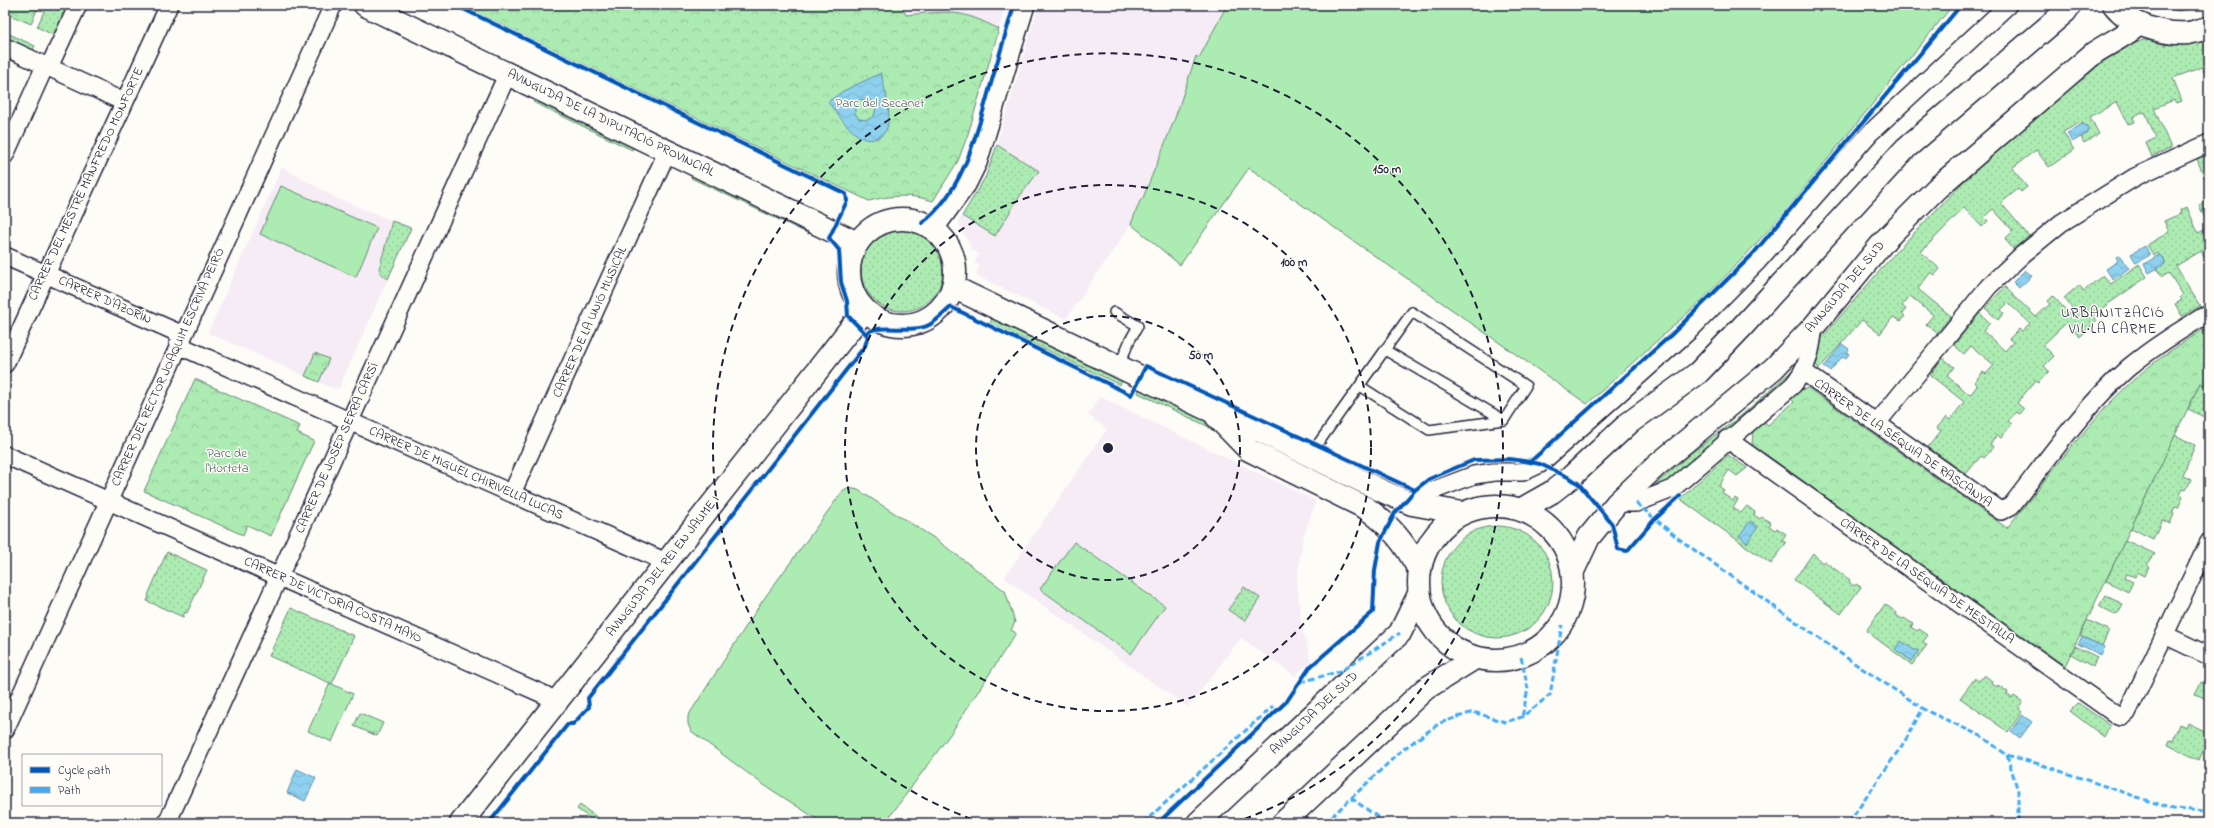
<svg xmlns="http://www.w3.org/2000/svg" width="2214" height="828" viewBox="0 0 2214 828" font-family="'Indie Flower',sans-serif">
<style>
.built{fill:#f5ecf6}
.grass{fill:url(#grass-dots);stroke:#678676}
.forest{fill:url(#forest-crowns);stroke:#678676}
.pitch{fill:#acebb2;stroke:#678676}
.water{fill:url(#water-waves);stroke:#628ba7;fill-rule:evenodd}
.lines{fill:none;stroke-linecap:round;stroke-linejoin:round}
.lane-casing{stroke:#22223b;stroke-width:12}
.street-casing{stroke:#22223b;stroke-width:20}
.secondary-casing{stroke:#22223b;stroke-width:25}
.lane{stroke:#fdfcf7;stroke-width:9}
.street{stroke:#fdfcf7;stroke-width:17}
.secondary{stroke:#fdfcf7;stroke-width:22}
.quiet{stroke:#3fa9f5;stroke-width:3;stroke-dasharray:6 3;stroke-linecap:butt}
.cycleway-casing{stroke:#fdfcf7;stroke-width:6}
.cycleway{stroke:#0057b8;stroke-width:4}
.ring{fill:none;stroke:#22223b;stroke-width:2;stroke-dasharray:7 5}
.labels{text-anchor:middle;dominant-baseline:central;stroke-width:3;stroke-linejoin:round;paint-order:stroke}
.park-label{font-size:13px;fill:#4b5e5f;stroke:#fdfcf7}
.street-label{font-size:13px;fill:#22223b;stroke:#fdfcf7}
.neighbourhood-label{font-size:14px;letter-spacing:1px;fill:#22223b;stroke:#fdfcf7}
.centre{fill:#22223b;stroke:#fdfcf7;stroke-width:2}
.ring-label{font-size:12px;text-anchor:middle;font-weight:bold;fill:#22223b;stroke:#fdfcf7;stroke-width:3;stroke-linejoin:round;paint-order:stroke}
</style>
<defs>
<pattern id="grass-dots" width="8" height="8" patternUnits="userSpaceOnUse"><rect width="8" height="8" fill="#acebb2"/><path d="M2 2h.1M6 6h.1" fill="none" stroke="#94c99a" stroke-width="1.8" stroke-linecap="round"/></pattern>
<pattern id="forest-crowns" width="20" height="18" patternUnits="userSpaceOnUse"><rect width="20" height="18" fill="#acebb2"/><path d="M2 6a3 3 0 1 1 6 0M12 15a3 3 0 1 1 6 0" fill="none" stroke="#94c99a"/></pattern>
<pattern id="water-waves" width="16" height="10" patternUnits="userSpaceOnUse"><rect width="16" height="10" fill="#8dd1ef"/><path d="M0 5q4-4 8 0t8 0" fill="none" stroke="#79b3ce"/></pattern>
</defs>
<rect width="100%" height="100%" fill="#fdfcf7"/>
<filter id="ink" filterUnits="userSpaceOnUse"><feTurbulence type="fractalNoise" baseFrequency=".025" numOctaves="2"/><feDisplacementMap in="SourceGraphic" scale="8" xChannelSelector="R" yChannelSelector="G"/><feConvolveMatrix kernelMatrix="1 2 1 2 8 2 1 2 1" color-interpolation-filters="sRGB"/></filter>
<g filter="url(#ink)">
<g class="built">
<path d="M901,5H1006L999,29L967,15L954,12L906,15Z"/>
<path d="M1039,5H1227L1199,58L1196,57L1175,118L1143,198L1140,201L1131,224L1066,319L975,275L980,266L974,263L980,254L972,250L958,222L975,196L991,164Z"/>
<path d="M282,167L336,198L411,228L339,388L335,389L208,333Z"/>
<path d="M1100,397L1316,501L1303,538L1297,580L1301,624L1311,661L1295,676L1241,638L1188,707L1004,578L1107,429L1088,415Z"/>
</g>
<g class="grass">
<path d="M47,5H70L55,36L37,27Z"/>
<path d="M2152,5H2205L2179,11Z"/>
<path d="M5,32L35,46L33,50L5,37Z"/>
<path d="M2209,38V85L2202,67L2173,78L2182,101L2176,103L2174,100L2154,108L2171,148L2152,157L2146,143L2156,138L2145,112L2133,117L2135,122L2128,124L2117,102L2090,117L2099,134L2084,143L2081,137L2088,133L2087,126H2083L2081,122L2063,132L2074,150L2049,167L2036,150L2012,168L2027,187L2021,192L2018,189L2001,203L2029,236L2013,249L2005,239L2013,231L1993,209L1984,217L1988,221L1982,227L1964,208L1921,252L1940,269L1935,275L1931,272L1918,289L1951,316L1937,333L1926,324L1933,315L1910,296L1902,306L1906,309L1902,314L1905,316L1901,321L1893,317L1880,334L1862,320L1819,369L1815,363L1820,340L1895,253L1963,182L2046,106L2105,58L2132,43L2144,40L2168,43Z"/>
<path d="M536,96L635,144L632,150L533,102Z"/>
<path d="M997,145L1039,171L1020,196L995,236L962,216L986,176Z"/>
<path d="M2209,154V189L2197,159Z"/>
<path d="M694,172L812,228L809,234L691,178Z"/>
<path d="M2209,200V257L2205,259L2201,251L2176,266L2200,306L2182,316L2175,304L2182,300L2180,297L2183,295L2169,273L2162,277L2157,269L2164,264V258H2161L2158,253L2154,256L2147,245L2169,232L2164,221L2182,213L2181,210L2187,207L2198,233L2209,228L2199,205Z"/>
<path d="M392,221L411,228L388,279L380,273L379,269Z"/>
<circle cx="902" cy="270" r="41"/>
<path d="M2139,264L2147,277L2098,311L2093,316L2096,321L2080,337L2066,323L2043,345L2054,356L2044,366L2049,371L2038,383L2035,381L2017,403L2024,409L2020,414L2016,412L2008,421L2012,424L2001,438L1997,435L1990,444L1994,447L1984,458L1981,456L1966,474L1928,447L1941,431L1937,428L1946,417L1950,420L1964,402L1930,375L1943,358L1954,367L1947,376L1970,395L1977,386L1974,382L1983,372L1986,374L1994,365L1971,346L1964,354L1954,345L1980,313L1990,323L1983,331L2005,351L2013,342L2009,339L2019,329L2022,331L2030,323L2008,303L2001,310L2004,313L1998,320L1985,308L2005,287L2036,317L2050,304L2048,301L2053,296L2072,317L2076,313L2064,298L2079,285L2084,291L2103,275L2111,284Z"/>
<path d="M993,316L1123,378L1120,385L990,323Z"/>
<path d="M1796,367L1787,382L1664,487L1656,488V484L1690,454L1742,415Z"/>
<path d="M2200,383L2209,387V412L2206,418L2188,409Z"/>
<path d="M1140,387L1213,422L1230,444L1207,426L1138,393Z"/>
<path d="M2175,435L2195,445L2183,476L2191,480L2186,490L2183,489L2180,495L2183,497L2178,508L2175,507L2172,513L2174,514L2170,524L2162,520L2153,539L2131,528Z"/>
<path d="M1728,455L1747,468L1737,476L1729,470L1719,486L1724,490L1722,493L1733,501L1735,498L1738,500L1733,508L1741,513L1747,506L1755,512L1754,515L1760,519L1762,517L1771,523L1769,526L1775,530L1777,528L1786,534L1782,540L1786,543L1771,564L1680,499Z"/>
<circle cx="1497" cy="582" r="56"/>
<path d="M2125,540L2155,554L2147,565L2149,566L2145,576L2137,572L2135,577L2127,574L2125,578L2133,582L2128,592L2106,581Z"/>
<path d="M167,552L207,570L187,613L185,612L183,617L147,601L149,596L148,595Z"/>
<path d="M1813,553L1822,563L1824,561L1850,580L1849,582L1854,586L1856,584L1861,587L1841,614L1794,580Z"/>
<path d="M1244,587L1260,598L1245,621L1228,610Z"/>
<path d="M2106,596L2123,604L2118,613L2113,614L2099,607Z"/>
<path d="M1885,604L1897,613L1896,615L1902,619L1904,618L1913,624L1911,627L1917,631L1919,629L1928,635L1923,642L1927,645L1912,665L1866,631Z"/>
<path d="M291,608L354,636L332,684L269,656Z"/>
<path d="M2087,620L2109,630L2102,646L2080,636Z"/>
<path d="M2075,646L2097,657L2093,667L2071,654Z"/>
<path d="M1984,675L1992,681L1991,683L1997,687L1998,685L2008,692L2007,694L2012,698L2014,696L2023,702L2019,709L2022,712L2008,732L1960,698L1975,678L1979,681Z"/>
<path d="M2209,679V700L2195,694L2201,682L2206,685Z"/>
<path d="M2078,703L2110,725L2104,737L2070,711Z"/>
<path d="M2188,723L2209,733V738L2199,760L2168,745L2170,740L2173,741L2179,724L2186,727Z"/>
<path d="M580,805L605,823H597L577,809Z"/>
</g>
<g class="forest">
<path d="M6,5H39L31,24L5,13Z"/>
<path d="M461,5H901L906,15C949,11 960,9 999,29L968,134L958,161L933,201C912,194 891,195 869,201Z"/>
<path d="M2209,326V387L2200,383L2065,666L1752,445L1753,431L1764,421L1768,425L1794,402L1790,398L1798,391L1808,388L2007,528C2047,479 2084,426 2130,383C2154,361 2181,343 2209,326Z"/>
<path d="M315,353L329,359L319,382L305,376Z"/>
<path d="M195,379L300,426L297,433L314,441L271,536L247,525L243,535L144,491Z"/>
<path d="M360,713L383,723L377,736L354,726Z"/>
</g>
<g class="pitch">
<path d="M1227,5H1953L1783,214L1745,256L1702,300L1587,404L1249,168L1180,265L1131,224L1140,201L1143,198L1175,118L1196,56L1199,58Z"/>
<path d="M281,186L377,228L356,277L260,234Z"/>
<path d="M849,488L858,490L934,538L1005,591L1015,622L1011,630L1016,633L951,733L885,823H823L761,783L691,731L688,724V716L763,600L842,492Z"/>
<path d="M1074,542L1165,606L1131,654L1040,589Z"/>
<path d="M330,683L353,694L332,742L308,731Z"/>
</g>
<g class="water">
<path d="M881,73C884,90 899,130 877,138C872,140 867,140 862,138C851,133 836,112 828,102L843,91ZM861,99L872,101L876,108L874,116L867,120L859,119L855,113V105Z"/>
<path d="M2082,124L2088,127V133L2072,142L2067,133Z"/>
<path d="M2145,246L2150,255L2136,263L2131,254Z"/>
<path d="M2119,255L2129,268L2113,280L2106,269L2118,261L2116,257Z"/>
<path d="M2159,255L2164,258L2165,264L2149,273L2144,264Z"/>
<path d="M2025,270L2032,276L2019,288L2013,282Z"/>
<path d="M1842,344L1849,349L1847,352L1849,354L1846,358L1843,356L1830,371L1824,367Z"/>
<path d="M1750,521L1758,527L1747,543L1739,536Z"/>
<path d="M2082,637L2105,647L2101,655L2078,644Z"/>
<path d="M1901,641L1914,650H1918V652L1912,661L1895,649Z"/>
<path d="M2022,715L2032,722L2020,738L2011,731Z"/>
<path d="M297,769L316,778L305,801L287,793Z"/>
</g>
<g class="lines">
<defs>
<g id="lane">
<path d="M1114,312L1138,326L1130,340L1119,366"/>
<path d="M1360,386L1429,430L1504,420"/>
<path d="M1310,455L1412,312L1526,386L1504,420L1385,350"/>
</g>
<g id="street">
<path d="M5,47L124,102"/>
<path d="M49,67L78,5"/>
<path d="M5,155L45,66"/>
<path d="M934,230L967,185L978,163L1026,5"/>
<path d="M5,256L183,335"/>
<path d="M178,345L666,562"/>
<path d="M5,364L169,5"/>
<path d="M1804,372L2001,511L2011,506C2048,459 2083,408 2128,368C2153,347 2181,330 2209,313"/>
<path d="M1877,423L1989,286L2022,255L2061,223L2135,177L2209,143"/>
<path d="M1727,439L2118,716L2122,717L2127,713L2209,542"/>
<path d="M5,455L545,695L556,702"/>
<path d="M512,493L668,150"/>
<path d="M1617,503H1636L1672,489L1793,385C1809,366 1811,350 1814,326"/>
<path d="M1412,504L1429,492L1474,475L1494,472H1523L1540,464L1690,330L1758,261L1870,133L2008,5"/>
<path d="M2165,635L2209,656"/>
<path d="M5,730L333,5"/>
<path d="M167,823L508,73"/>
</g>
<g id="secondary">
<path d="M365,5L857,243"/>
<path d="M2114,5C2130,25 2163,35 2188,33C2195,32 2202,29 2209,28"/>
<circle cx="902" cy="272" r="53"/>
<path d="M953,287L1205,408L1256,429L1382,491L1412,504L1462,513"/>
<path d="M1216,416L1249,450L1366,508C1391,526 1405,543 1419,570"/>
<circle cx="1496" cy="583" r="77"/>
<path d="M1522,509L1552,492L1570,478L1629,423L1698,373L1741,328L1906,148L2065,12L2070,5"/>
<path d="M1573,571L1589,537L1617,503L1656,466L1774,368L1814,326L1886,239L1937,188L2094,53C2109,43 2127,35 2139,24"/>
<path d="M461,823L865,310"/>
<path d="M1198,823L1400,633L1419,594"/>
<path d="M1283,823L1425,689L1475,658"/>
</g>
</defs>
<use href="#lane" class="lane-casing"/>
<use href="#street" class="street-casing"/>
<use href="#secondary" class="secondary-casing"/>
<use href="#lane" class="lane"/>
<use href="#street" class="street"/>
<use href="#secondary" class="secondary"/>
<g class="quiet">
<path d="M1636,503L1679,539L1854,663L1927,711L1981,736L2007,755L2039,764L2173,809L2209,811"/>
<path d="M1521,657L1528,689L1522,717"/>
<path d="M1301,682L1341,671L1400,633"/>
<path d="M2007,755L2018,791V823"/>
<path d="M1351,798L1386,823"/>
<path d="M1143,823L1273,706"/>
<path d="M1325,823L1402,750L1440,723L1473,712L1505,722L1522,717L1550,695L1562,625"/>
<path d="M1854,823L1852,818L1905,741L1923,708"/>
</g>
<defs>
<g id="cycleway">
<path d="M455,5L846,194L847,201L829,238L839,250L841,282L847,301L848,316L868,336L865,346L588,698L589,707L573,724H568L489,823"/>
<path d="M922,223C964,191 976,135 990,87C998,60 1006,32 1014,5"/>
<path d="M867,333C878,323 912,334 929,325C937,321 944,313 951,307L1131,395L1146,366L1415,490"/>
<path d="M1530,462L1671,335L1753,254L1961,5"/>
<path d="M1158,823L1287,701L1310,667L1373,612L1375,570L1380,542L1395,513L1415,490L1429,479L1474,460L1510,459L1530,462L1540,464L1570,478L1579,484L1612,524L1618,549L1627,551L1654,520L1680,496"/>
</g>
</defs>
<use href="#cycleway" class="cycleway-casing"/>
<use href="#cycleway" class="cycleway"/>
</g>
</g>
<g class="ring">
<circle cx="1108" cy="448" r="132"/>
<circle cx="1108" cy="448" r="263"/>
<path d="M983 823A395 395 0 1 1 1233 823"/>
</g>
<g class="labels">
<g class="park-label">
<text x="880" y="103">Parc del Secanet</text>
<text x="227" y="453">Parc de<tspan x="227" dy="15">l'Horteta</tspan></text>
</g>
<g class="street-label">
<text transform="translate(611 123) rotate(26)">AVINGUDA DE LA DIPUTACIÓ PROVINCIAL</text>
<text transform="translate(86 184) rotate(-65)">CARRER DEL MESTRE MANFREDO MONFORTE</text>
<text transform="translate(1845 287) rotate(-50)">AVINGUDA DEL SUD</text>
<text transform="translate(105 300) rotate(24)">CARRER D'AZORÍN</text>
<text transform="translate(590 322) rotate(-66)">CARRER DE LA UNIÓ MUSICAL</text>
<text transform="translate(168 367) rotate(-66)">CARRER DEL RECTOR JOAQUIM ESCRIVÀ PEIRÓ</text>
<text transform="translate(1903 443) rotate(35)">CARRER DE LA SÉQUIA DE RASCANYA</text>
<text transform="translate(337 448) rotate(-66)">CARRER DE JOSEP SERRA CARSÍ</text>
<text transform="translate(466 473) rotate(24)">CARRER DE MIGUEL CHIRIVELLA LUCAS</text>
<text transform="translate(663 566) rotate(-52)">AVINGUDA DEL REI EN JAUME I</text>
<text transform="translate(1927 581) rotate(35)">CARRER DE LA SÉQUIA DE MESTALLA</text>
<text transform="translate(333 600) rotate(24)">CARRER DE VICTORIA COSTA MAYO</text>
<text transform="translate(1314 713) rotate(-43)">AVINGUDA DEL SUD</text>
</g>
<g class="neighbourhood-label">
<text x="2113" y="313">URBANITZACIÓ<tspan x="2113" dy="16">VIL·LA CARME</tspan></text>
</g>
</g>
<circle cx="1108" cy="448" r="6" class="centre"/>
<g class="ring-label">
<text x="1387" y="173">150 m</text>
<text x="1294" y="266">100 m</text>
<text x="1201" y="359">50 m</text>
</g>
<rect width="2214" height="828" fill="none" stroke="#fdfcf7" stroke-width="20"/>
<rect x="10" y="10" width="2194" height="808" fill="none" stroke="#22223b" stroke-width="1.5" filter="url(#ink)"/>
<rect x="22" y="754" width="140" height="52" fill="#fdfcf7" stroke="#a5a5ac"/>
<rect x="30" y="767" width="20" height="6" fill="#0057b8" stroke="#a5a5ac"/>
<text x="58" y="774" font-size="12" fill="#22223b">Cycle path</text>
<rect x="30" y="787" width="20" height="6" fill="#3fa9f5" stroke="#a5a5ac"/>
<text x="58" y="794" font-size="12" fill="#22223b">Path</text>
</svg>
